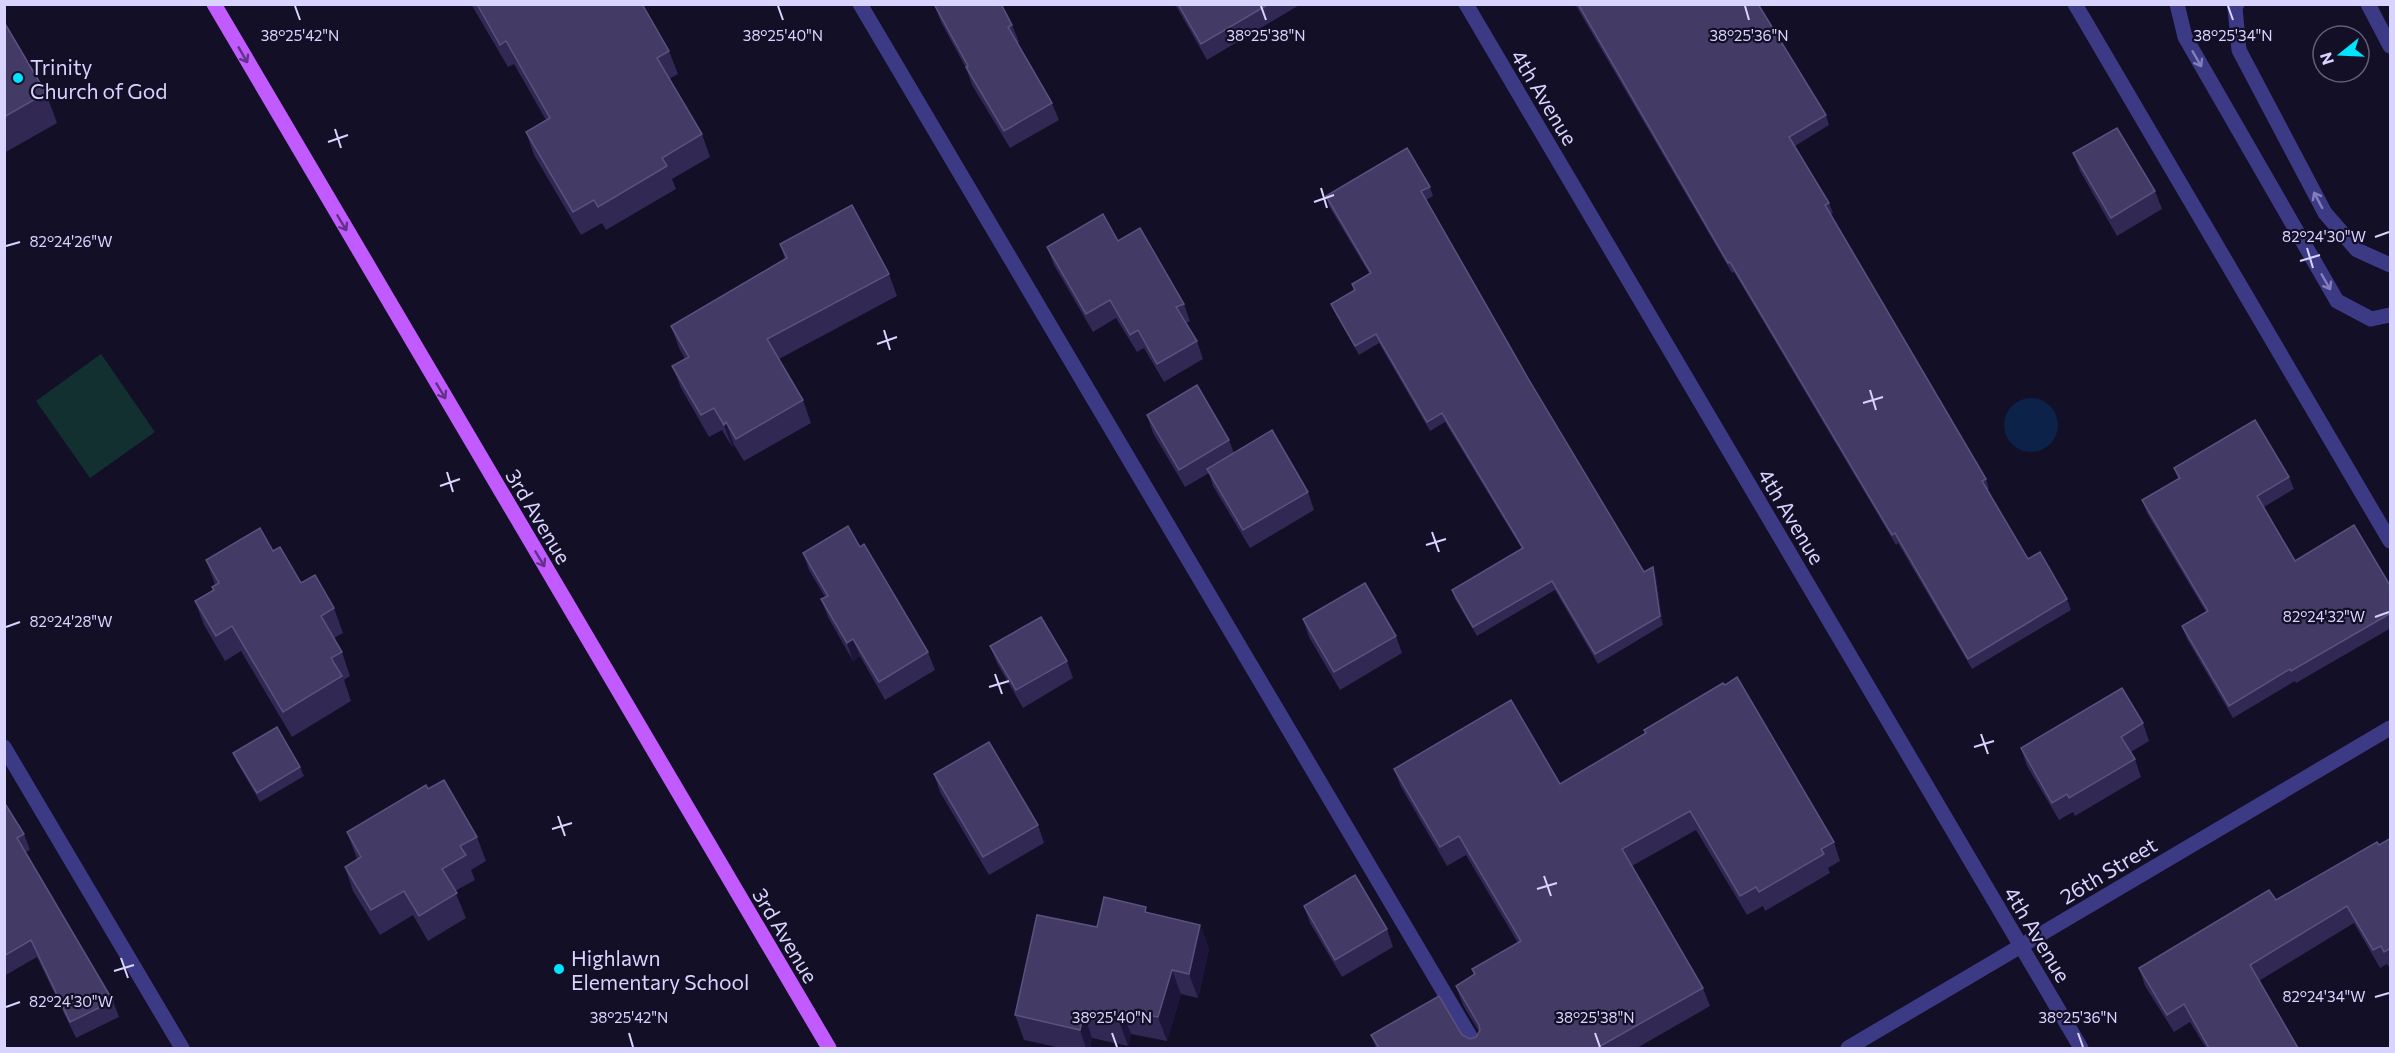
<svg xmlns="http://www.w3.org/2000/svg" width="2395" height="1053" viewBox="0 0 2395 1053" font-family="Commissioner,sans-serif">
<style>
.green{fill:#12302f}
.water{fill:#0c2248}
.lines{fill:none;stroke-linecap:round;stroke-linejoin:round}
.minor{stroke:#3d3a85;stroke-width:15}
.major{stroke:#c25bff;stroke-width:15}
.wall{fill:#312854}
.shaded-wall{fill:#1d163a}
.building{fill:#433a66;stroke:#5a527e;stroke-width:1.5}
.oneway{stroke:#623188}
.oneway2{stroke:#837fbc}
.ticks{fill:none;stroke:#d9d4ff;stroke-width:2}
.poi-dot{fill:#00e5ff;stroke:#130f26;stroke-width:2}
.labels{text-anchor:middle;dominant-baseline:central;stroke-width:4.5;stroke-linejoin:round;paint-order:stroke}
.poi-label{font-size:21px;fill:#d9d4ff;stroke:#130f26;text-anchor:start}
.street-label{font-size:21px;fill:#d9d4ff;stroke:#130f26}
.ticks-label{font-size:15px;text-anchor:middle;fill:#d9d4ff;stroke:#130f26;stroke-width:4.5;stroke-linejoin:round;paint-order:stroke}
</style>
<rect width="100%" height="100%" fill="#130f26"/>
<path class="green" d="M101,354L155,432L90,478L36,401Z"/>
<circle class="water" cx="2031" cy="425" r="27"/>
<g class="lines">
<g class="minor">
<path d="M860,4L1477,1048"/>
<path d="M1466,4L2081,1048"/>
<path d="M2075,4L2390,541"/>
<path d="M2177,4L2185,37L2337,301L2371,319L2390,315"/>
<path d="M2237,4L2235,8L2239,50L2325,213L2357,250L2390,265"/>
<path d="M2368,4L2390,46"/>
<path d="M4,747L182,1048"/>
<path d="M1848,1048L2390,728"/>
</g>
<path class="major" d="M214,4L829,1048"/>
</g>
<g class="wall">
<path d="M471,4H642L669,51L678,74L669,79L702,134L710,157L672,179L676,189L606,230L602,223L581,235L534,155L526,132L546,120L514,64L508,67Z"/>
<path d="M934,4L1012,25L1019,42L1018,43L1052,103L1059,120L1010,148L972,85L966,68L941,22Z"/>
<path d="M1175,4H1301L1207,60Z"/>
<path d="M1575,4H1758L1826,115L1829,125L1795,146L1829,203L1833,213L1830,215L1986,479L1989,489L1987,490L2028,559L2067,599L2071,610L1972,669L1898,543L1896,545L1734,272L1732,273Z"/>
<path d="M4,22L46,93L57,123L4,153Z"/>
<path d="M2073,153L2155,191L2162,209L2117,236L2080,171Z"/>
<path d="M1430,187L1433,196L1426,200L1529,380L1644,572L1656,576L1663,625L1598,664L1555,590L1477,636L1455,599L1452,590L1522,549L1445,422L1430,431L1379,343L1359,355L1335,313L1331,304L1354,291L1352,284L1369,273L1329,206L1326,196Z"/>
<path d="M1118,241L1184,304L1190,321L1186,323L1197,341L1203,359L1164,382L1144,348L1137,352L1116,318L1093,332L1054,265L1047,247Z"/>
<path d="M780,244L889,274L897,296L779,359L803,400L811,423L744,461L734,445L732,447L722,430L709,437L681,388L672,366L685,359L679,348L671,326L785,259Z"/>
<path d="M1147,415L1229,440L1234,453L1308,492L1314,510L1250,548L1213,486L1209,473L1185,487L1153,433Z"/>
<path d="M2174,468L2289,477L2294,489L2264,507L2295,561L2391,587V628L2296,683L2295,681L2233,718L2187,639L2182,626L2206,612L2147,513L2142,500L2178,479Z"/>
<path d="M860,547L928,652L935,670L885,700L860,656L853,661L828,617L821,599L825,597L809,570L803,553Z"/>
<path d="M273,551L301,583L334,608L343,633L334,638L342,652L350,676L344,680L351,701L292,737L241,651L225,661L204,625L195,601L213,590L212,587L215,585L206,560Z"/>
<path d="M1303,619L1396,636L1402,653L1340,690L1309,637Z"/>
<path d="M990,646L1067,661L1073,678L1023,708L997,663Z"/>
<path d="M2143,723L2149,741L2131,752L2135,759L2141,777L2075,816L2073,812L2059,820L2027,766L2021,748Z"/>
<path d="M1644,730L1834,842L1840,861L1828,868L1830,873L1765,911L1763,906L1747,915L1696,830L1632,866L1703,988L1710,1006L1637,1048H1376L1371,1035H1462L1470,1039L1476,1037L1479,1032L1463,1005L1456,986L1474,975L1472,969L1518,943L1466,855L1447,866L1401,787L1394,769L1560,784L1645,733Z"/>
<path d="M233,753L300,767L304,776L260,802L237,762Z"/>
<path d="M934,774L1038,825L1044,843L989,875L940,792Z"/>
<path d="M428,789L477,837L486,861L471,870L475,880L455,891L466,918L428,941L413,915L380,935L353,891L345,867L357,859L347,832Z"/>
<path d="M4,802L24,834L30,850L26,852L113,1001L119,1017L76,1038L37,957L4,976Z"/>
<path d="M2391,838V970L2387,964L2380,968L2354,923L2259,981L2298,1048H2206L2190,1022L2174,1032L2145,986L2139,968L2276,900Z"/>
<path d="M1304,906L1387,929L1393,947L1342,977L1310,923Z"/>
<path d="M1148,913L1200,925L1209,949L1198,998L1181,994L1167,1041L1131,1034L1128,1046L1092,1038L1090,1048H1061L1024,1040L1015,1015L1097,927Z"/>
</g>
<g class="shaded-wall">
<path d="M726,422L734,445L732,447L724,425Z"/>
<path d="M1653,567L1656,576L1663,625L1660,616Z"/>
<path d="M853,639L860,656L853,661L847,643Z"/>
<path d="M1200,925L1209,949L1198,998L1189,974Z"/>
<path d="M1172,970L1181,994L1167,1041L1158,1017Z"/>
<path d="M1122,1010L1131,1034L1128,1046L1119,1021Z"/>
<path d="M1084,1013L1092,1038L1090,1048H1086L1080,1030Z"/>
</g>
<g class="building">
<path d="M477,4H642L669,51L657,58L702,134L662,158L667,166L598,207L594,200L573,212L526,132L550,118L506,41L500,45Z"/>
<path d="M934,4H1001L1012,25L1008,27L1052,103L1004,131L966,67L968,66Z"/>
<path d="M1178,4H1269L1201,44Z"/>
<path d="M1578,4H1758L1826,115L1789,137L1829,203L1825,205L1986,479L1982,481L2028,559L2040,552L2067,599L1968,659L1895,533L1892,535L1730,262L1728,263Z"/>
<path d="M4,22L46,93L4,117Z"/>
<path d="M2117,128L2155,191L2111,218L2073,153Z"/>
<path d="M1407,148L1430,187L1421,191L1529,380L1644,572L1653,567L1660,616L1595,654L1552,581L1473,627L1452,590L1523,548L1442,413L1427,422L1376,334L1355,346L1331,304L1355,290L1352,284L1371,273L1326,196Z"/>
<path d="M852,205L889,274L767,339L803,400L736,439L726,422L724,425L714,408L701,415L672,366L689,357L671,326L787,258L780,244Z"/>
<path d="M1103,214L1118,241L1140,228L1184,304L1176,307L1197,341L1157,364L1138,330L1130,335L1110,300L1086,314L1047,247Z"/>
<path d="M1197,385L1229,440L1179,470L1147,415Z"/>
<path d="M2255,420L2289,477L2257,496L2295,561L2354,525L2391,587V613L2291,671L2290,669L2229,706L2182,626L2208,611L2142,500L2180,478L2174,468Z"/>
<path d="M1272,430L1308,492L1243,530L1207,469Z"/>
<path d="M848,526L860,547L864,544L928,652L879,682L853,639L847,643L821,599L828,596L803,553Z"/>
<path d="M260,528L273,551L280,547L301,583L315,575L334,608L321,616L342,652L331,658L342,676L283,712L232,626L216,636L195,601L214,590L212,587L219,583L206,560Z"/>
<path d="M1365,583L1396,636L1334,672L1303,619Z"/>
<path d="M1041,617L1067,661L1016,690L990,646Z"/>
<path d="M1737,677L1834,842L1821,849L1824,854L1759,892L1756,887L1740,896L1690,811L1622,849L1703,988L1597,1048H1379L1371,1035L1439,996L1462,1035L1470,1039L1476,1037L1480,1030L1479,1025L1456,986L1475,974L1472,969L1521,941L1459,836L1440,847L1394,769L1511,700L1560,784L1646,733L1644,730L1723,683L1725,685Z"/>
<path d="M2122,688L2143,723L2121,737L2135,759L2069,798L2067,794L2052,803L2021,748Z"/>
<path d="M277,727L300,767L257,793L233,753Z"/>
<path d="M989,742L1038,825L983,857L934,774Z"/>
<path d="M444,780L477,837L460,846L466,855L442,869L457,893L419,916L404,891L371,910L345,867L361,857L347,832L426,785L428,789Z"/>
<path d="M4,802L24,834L17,838L113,1001L70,1022L31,940L4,956Z"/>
<path d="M2391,838V948L2384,952L2381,946L2373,950L2347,906L2250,965L2298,1048H2209L2184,1004L2167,1015L2139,968L2269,890L2276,900L2377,842L2379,845Z"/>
<path d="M1355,875L1387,929L1335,960L1304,906Z"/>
<path d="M1104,897L1146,907L1145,912L1200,925L1189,974L1172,970L1158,1017L1122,1010L1119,1021L1084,1013L1080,1030L1015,1015L1037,915L1097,927Z"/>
</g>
<defs><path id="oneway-shaft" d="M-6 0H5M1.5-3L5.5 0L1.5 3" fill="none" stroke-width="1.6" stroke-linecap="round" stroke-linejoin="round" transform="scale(1.5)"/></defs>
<g class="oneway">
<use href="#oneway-shaft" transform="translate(243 55) rotate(60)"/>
<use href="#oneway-shaft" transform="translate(342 223) rotate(59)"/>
<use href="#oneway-shaft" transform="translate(441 391) rotate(59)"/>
<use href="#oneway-shaft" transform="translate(540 559) rotate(59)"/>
</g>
<g class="oneway2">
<use href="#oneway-shaft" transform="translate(2197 59) rotate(60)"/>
<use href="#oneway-shaft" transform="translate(2318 200) rotate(-118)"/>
<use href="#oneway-shaft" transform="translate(2326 282) rotate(60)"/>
</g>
<path class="ticks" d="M295,6L300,20M778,6L783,20M1261,6L1266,20M1745,6L1749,20M2228,6L2233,20M335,129L341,148M328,142L348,135M1321,188L1327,208M1314,202L1334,195M2375,237L2389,232M6,246L20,242M2307,248L2313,268M2300,261L2320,255M884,330L890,350M877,344L897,337M1870,390L1876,410M1863,403L1883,397M447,472L453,492M440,486L460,479M1432,532L1439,552M1426,545L1446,539M2375,617L2389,612M6,627L20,622M995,674L1002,694M989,687L1009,681M1981,734L1988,754M1974,747L1994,741M558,816L565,836M552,829L572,823M1544,876L1551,896M1537,889L1557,883M121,958L128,978M114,971L134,965M2375,997L2389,993M6,1007L20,1002M629,1033L633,1047M1112,1033L1117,1047M1595,1033L1600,1047M2078,1033L2083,1047"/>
<g class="poi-dot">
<circle cx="18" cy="78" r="6"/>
<circle cx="559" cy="969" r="6"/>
</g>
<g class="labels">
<g class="poi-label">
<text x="30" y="66">Trinity<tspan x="30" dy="24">Church of God</tspan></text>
<text x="571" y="957">Highlawn<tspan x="571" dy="24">Elementary School</tspan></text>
</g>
<g class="street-label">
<text transform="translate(1545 97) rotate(59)">4th Avenue</text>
<text transform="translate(539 516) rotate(59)">3rd Avenue</text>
<text transform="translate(1792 516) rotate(59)">4th Avenue</text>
<text transform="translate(2108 870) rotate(-31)">26th Street</text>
<text transform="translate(2038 934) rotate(59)">4th Avenue</text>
<text transform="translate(786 935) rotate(59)">3rd Avenue</text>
</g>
</g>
<g class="ticks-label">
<text x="300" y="41">38°25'42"N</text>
<text x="783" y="41">38°25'40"N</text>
<text x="1266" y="41">38°25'38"N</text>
<text x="1749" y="41">38°25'36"N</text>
<text x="2233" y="41">38°25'34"N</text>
<text x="2324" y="242">82°24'30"W</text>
<text x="71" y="247">82°24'26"W</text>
<text x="2324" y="622">82°24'32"W</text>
<text x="71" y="627">82°24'28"W</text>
<text x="2324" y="1002">82°24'34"W</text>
<text x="71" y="1007">82°24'30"W</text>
<text x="629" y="1023">38°25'42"N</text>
<text x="1112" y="1023">38°25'40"N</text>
<text x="1595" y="1023">38°25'38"N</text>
<text x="2078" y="1023">38°25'36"N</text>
</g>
<rect width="2395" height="1053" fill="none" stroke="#d9d4ff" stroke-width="12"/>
<g transform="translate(2341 54) rotate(252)"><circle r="28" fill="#130f26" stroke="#625e7d" stroke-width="1.5"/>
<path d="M0-4.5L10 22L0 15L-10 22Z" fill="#00e5ff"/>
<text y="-9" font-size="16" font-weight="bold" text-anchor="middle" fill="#d9d4ff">N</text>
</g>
</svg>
